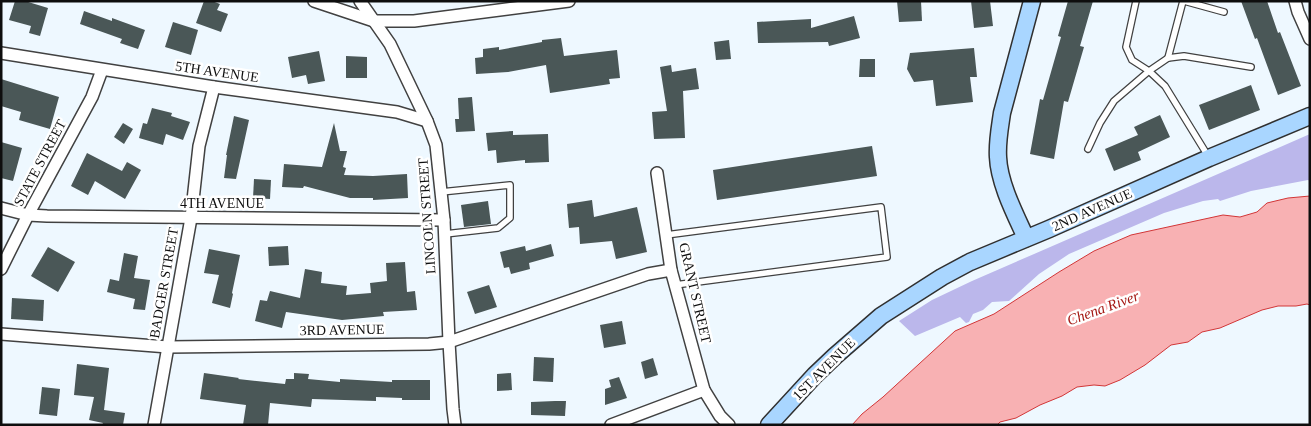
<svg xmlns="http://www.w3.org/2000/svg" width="1311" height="426" viewBox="0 0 1311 426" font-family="Georgia,serif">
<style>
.green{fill:#bbb7eb}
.water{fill:#f8b1b3;stroke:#d23637}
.building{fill:#4a5757}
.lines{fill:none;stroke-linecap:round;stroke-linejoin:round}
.lane-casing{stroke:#414141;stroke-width:8}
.street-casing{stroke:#414141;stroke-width:14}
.secondary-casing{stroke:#303030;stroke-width:19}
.lane{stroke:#fff;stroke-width:5.5}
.street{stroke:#fff;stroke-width:11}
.secondary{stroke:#a9d6ff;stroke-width:16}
.labels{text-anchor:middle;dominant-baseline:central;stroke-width:5;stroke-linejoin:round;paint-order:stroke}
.street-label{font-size:14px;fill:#0e0e0e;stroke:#fff}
.water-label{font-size:15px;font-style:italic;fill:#a41712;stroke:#fff}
</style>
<rect width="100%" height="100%" fill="#eef8ff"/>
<path class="green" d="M1310,134V181L1308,180L1251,191L1220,201L1218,199L1203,201L1164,213L1069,254L1039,274L1009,301L992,302L983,310L973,314L969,322L966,323L960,317L915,336L899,321L932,300L972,281Z"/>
<path class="water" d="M1310,196V305L1307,304L1296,306H1278L1262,310L1220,328L1202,332L1188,342L1171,345L1145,365L1120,380L1105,386L1094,385L1077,387L1062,396L1040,405L1016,418L1000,422L997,425H852L862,414L883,397L955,331L994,314L1059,272L1094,251L1131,235L1223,215L1240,217L1257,212L1267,203L1288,198Z"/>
<g class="building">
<path d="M15,1H25L48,8L40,36L29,33L31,26L9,20Z"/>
<path d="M204,1H212L220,4L217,10L228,14L221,32L196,23Z"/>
<path d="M897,1H921L922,21L899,22Z"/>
<path d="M971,1H990L993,26L974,28Z"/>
<path d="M1068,1H1093L1080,46L1084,47L1068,102L1064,101L1054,159L1030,154L1040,99L1043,100L1061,37L1058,36Z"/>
<path d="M1241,1H1267L1278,33L1280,32L1301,86L1278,95L1257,38L1255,39Z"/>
<path d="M84,11L112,21V18L145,30L138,49L120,43L122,39L80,24Z"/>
<path d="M854,16L860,38L829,46L828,42L758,43L757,22L811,19V28Z"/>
<path d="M173,22L198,30L191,55L165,47Z"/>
<path d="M561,38L564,56L617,50L620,78L609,79L610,84L550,93L546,65L508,72L476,74L475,58L483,57V49L499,47V50L542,42V40Z"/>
<path d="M729,40L731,59L716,60L714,42Z"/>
<path d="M974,48L977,77H970L973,102L936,106L933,80L914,82L907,69L910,53Z"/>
<path d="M319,51L325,81L308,84L306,75L292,78L288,57Z"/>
<path d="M346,56L367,57V78H346Z"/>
<path d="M860,59H875V77H859Z"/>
<path d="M671,65L672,72L696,68L699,89L683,91L685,138L654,139L652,112L667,111L660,67Z"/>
<path d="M1,79L59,97L50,129L19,120L21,112L1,106Z"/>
<path d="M1251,85L1260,110L1209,130L1199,105Z"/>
<path d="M472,97L475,131L456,132L455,119H459L458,98Z"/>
<path d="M152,108L172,113L171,116L190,122L183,140L166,134L163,145L139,138L143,123L147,124Z"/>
<path d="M1160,115L1170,137L1138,152L1141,160L1114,171L1105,149L1138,135L1134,127Z"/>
<path d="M234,116L249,120L236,179L224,178L227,155H226Z"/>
<path d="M123,123L133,129L124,144L114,137Z"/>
<path d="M334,123L340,151H347L343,167L346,168L344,175L373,176L407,174L408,198L373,200V198H350L304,186L303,188L282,187L284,164L322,167Z"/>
<path d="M513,131V135L548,134L549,162L525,163V160L497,163L496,150L488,151L486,133Z"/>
<path d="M1,142L22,148L13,181L1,178Z"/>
<path d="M872,146L877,176L717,200L713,170Z"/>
<path d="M87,153L122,171L127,162L141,170L125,199L95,181L88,195L71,186Z"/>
<path d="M254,179L271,180L270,199L253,198Z"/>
<path d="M592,200L594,217L637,207L647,252L616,259L612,241L580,244L579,227L569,228L567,204Z"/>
<path d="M488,201L491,224L464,227L461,205Z"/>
<path d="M551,244L554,256L529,263L530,269L511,274L509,267L504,268L500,252L525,246L526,251Z"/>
<path d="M288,246L289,265L269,266L268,247Z"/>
<path d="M48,247L75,262L58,292L31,276Z"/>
<path d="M209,249L240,255L232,293L233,294L230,308L212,303L219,275L204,273Z"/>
<path d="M124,253L138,256L134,278L150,280L145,310L133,309L135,299L107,292L110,279L119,281Z"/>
<path d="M405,262L407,292L415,291L417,310L383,312L384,316L342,320L286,312L282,328L255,321L260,300L267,301L270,291L300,298L305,269L322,272L321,283L347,286L346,295L371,293L370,283L387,281L386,263Z"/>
<path d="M489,285L497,307L475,314L467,292Z"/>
<path d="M12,298L44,300L43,321L11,319Z"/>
<path d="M622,321L626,344L604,348L600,325Z"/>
<path d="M534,357L554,358L553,382L533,381Z"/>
<path d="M653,358L658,375L645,379L641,362Z"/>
<path d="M77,364L109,368L104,410L125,413L123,425H102L103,423L89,420L94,397L74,395Z"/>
<path d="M204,373L239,378L238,379L285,384L286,379H294V373L309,374L308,379L340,382V379L392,382V380H430V400H402V398L376,397V401L312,399L311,407L270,403L268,425H243L246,405L200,399Z"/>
<path d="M511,373L512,390L497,391V374Z"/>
<path d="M619,377L627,398L605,405V389L611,387L609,380Z"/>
<path d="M42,387L60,389L57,416L39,414Z"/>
<path d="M555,401H566L565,416L531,415V402Z"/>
</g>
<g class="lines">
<defs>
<g id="lane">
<path d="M1136,1L1126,47L1132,60L1149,71L1168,58L1184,56L1251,67"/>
<path d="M1184,1L1224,12"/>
<path d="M1168,58L1183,1"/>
<path d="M1088,149L1100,123L1114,101L1149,71L1165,86L1208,156"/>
<path d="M441,192L510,185V218L498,228L445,234"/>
<path d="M666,235L881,207L887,257L675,285"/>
</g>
<g id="street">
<path d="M314,1L374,21H414L569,1"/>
<path d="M360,1L390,44L427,121L436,145L444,220L449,342L453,409L455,425"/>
<path d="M1295,1L1298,12L1310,39"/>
<path d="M1,53L214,87L397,112L427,121"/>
<path d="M657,173L671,270L704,390L720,416L729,425"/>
<path d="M1,208L28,215L47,216L444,220"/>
<path d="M1,269L28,215L92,97L102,70"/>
<path d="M1,334L168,347L429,344L449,342L648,274L671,270"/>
<path d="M154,425L191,218L199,146L214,87"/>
<path d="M611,425L704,390"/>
</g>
<g id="secondary">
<path d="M1026,238C1015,214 999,183 998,157C997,142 1000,127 1002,113L1032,1"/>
<path d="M769,425L815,375L835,356L881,316L942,277L970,262L1049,229L1209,158L1310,116"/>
</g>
</defs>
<use href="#lane" class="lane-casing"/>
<use href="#street" class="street-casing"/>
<use href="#secondary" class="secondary-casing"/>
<use href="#lane" class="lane"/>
<use href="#street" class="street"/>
<use href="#secondary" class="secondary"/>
</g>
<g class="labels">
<g class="street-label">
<text transform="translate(217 72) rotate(8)">5TH AVENUE</text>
<text transform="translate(40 163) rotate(-62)">STATE STREET</text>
<text x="222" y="203">4TH AVENUE</text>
<text transform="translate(1092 210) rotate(-24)">2ND AVENUE</text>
<text transform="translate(427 216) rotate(-94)">LINCOLN STREET</text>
<text transform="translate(164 283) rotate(-80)">BADGER STREET</text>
<text transform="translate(695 293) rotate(77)">GRANT STREET</text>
<text transform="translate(342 330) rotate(-1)">3RD AVENUE</text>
<text transform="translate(824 369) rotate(-45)">1ST AVENUE</text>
</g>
<g class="water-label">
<text transform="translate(1103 308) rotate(-20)">Chena River</text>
</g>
</g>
<rect width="1311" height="426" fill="none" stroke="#0e0e0e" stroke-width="5"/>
</svg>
